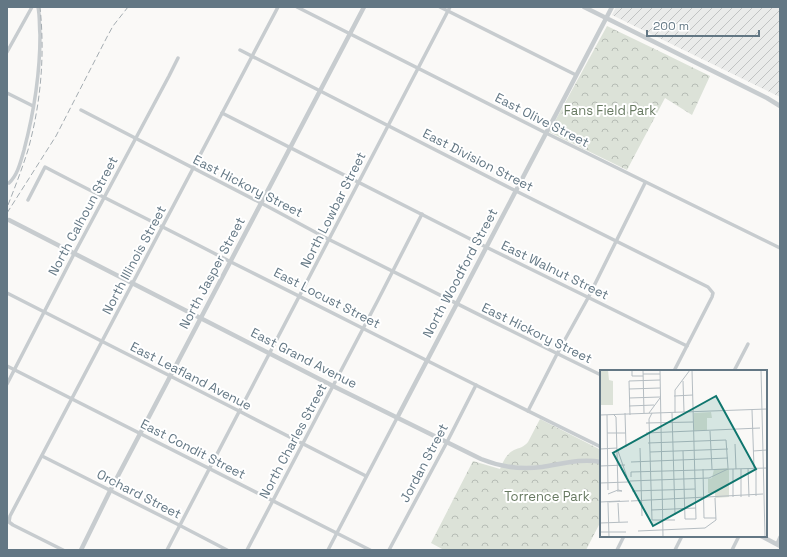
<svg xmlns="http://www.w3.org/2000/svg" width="787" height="557" viewBox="0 0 787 557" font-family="'Space Grotesk',sans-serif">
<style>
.industrial{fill:url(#industrial-furrows)}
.park{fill:url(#park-crowns)}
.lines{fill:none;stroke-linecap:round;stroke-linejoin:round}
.minor{stroke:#c7cccf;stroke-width:3.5}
.tertiary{stroke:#c7cccf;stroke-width:4.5}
.rail{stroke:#a5adb2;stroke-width:1;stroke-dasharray:6 3;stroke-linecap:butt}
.labels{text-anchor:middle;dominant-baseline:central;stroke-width:4;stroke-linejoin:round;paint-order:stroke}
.park-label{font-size:13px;fill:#687a62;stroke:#fff}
.street-label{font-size:13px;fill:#637784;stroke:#fff}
.inset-road{fill:none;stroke:#b5bdc2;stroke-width:1}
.view{fill:#0f766e;fill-opacity:0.15;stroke:#0f766e;stroke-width:2}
.inset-edge{fill:none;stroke:#637784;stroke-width:2}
</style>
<defs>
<pattern id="industrial-furrows" width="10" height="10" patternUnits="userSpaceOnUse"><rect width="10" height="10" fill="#eaebea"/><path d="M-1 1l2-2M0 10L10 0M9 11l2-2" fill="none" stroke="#c1c3c3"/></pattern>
<pattern id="park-crowns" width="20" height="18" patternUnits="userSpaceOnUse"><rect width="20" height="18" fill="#dce2d8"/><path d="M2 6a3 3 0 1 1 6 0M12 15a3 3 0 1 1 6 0" fill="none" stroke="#b6bcb5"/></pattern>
</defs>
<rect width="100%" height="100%" fill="#faf9f7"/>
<path class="industrial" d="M616,7H780V97L612,15Z"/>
<g class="park">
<path d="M607,26L663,53L710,76L692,115L665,98L627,170L549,132Z"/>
<path d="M540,419L601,450V521L586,550H444L431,543L473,461L500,469C503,462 506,454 514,450C519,448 524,447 528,442Z"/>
</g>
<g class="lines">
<g class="minor">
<path d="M297,7L546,133L780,248"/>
<path d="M440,7L576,75"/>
<path d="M240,50L516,191L708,287L713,293L712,297L674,371"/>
<path d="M7,52L32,7"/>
<path d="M7,93L33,106"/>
<path d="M81,110C141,141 201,172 261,203C284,215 307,228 330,240C421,285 510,331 601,375"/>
<path d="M222,113L486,247L687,346"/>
<path d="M9,183C18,175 21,160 24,150C34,112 40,73 40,35C39,25 40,16 38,7"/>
<path d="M28,200L45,167C106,199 168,229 229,261C353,323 476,386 601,447"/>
<path d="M7,293L239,411L366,476"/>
<path d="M7,366L370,550"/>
<path d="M734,371L748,344"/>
<path d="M7,384L74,254L169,76L178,58"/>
<path d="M528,411L557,354L588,298L645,183"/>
<path d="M42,456L179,525L227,550"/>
<path d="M777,544L780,537"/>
<path d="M63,550L13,525L9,522L10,516L278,7"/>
<path d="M167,550L450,7"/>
<path d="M247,550L378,300L422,214"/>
<path d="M328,550L397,418"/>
<path d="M389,550L447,442L476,385"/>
<path d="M617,550L624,536"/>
<path d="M675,550L682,536"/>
<path d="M732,550L739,536"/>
</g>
<g class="tertiary">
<path d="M584,7L767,98L780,106"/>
<path d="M9,220L333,386L481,459C501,467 521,470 542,467C562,464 581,458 601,462"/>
<path d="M397,418L612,7"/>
<path d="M761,536L780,546"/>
<path d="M81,550L110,491L364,7"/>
</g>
<g class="rail">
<path d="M8,205C15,187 22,169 28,150C41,103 45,55 40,7"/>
<path d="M7,213L56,136L107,37L113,26L128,7"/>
</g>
</g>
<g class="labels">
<g class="park-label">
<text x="610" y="110">Fans Field Park</text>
<text x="547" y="496">Torrence Park</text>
</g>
<g class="street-label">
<text transform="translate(542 120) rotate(27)">East Olive Street</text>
<text transform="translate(478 160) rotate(27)">East Division Street</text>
<text transform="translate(248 186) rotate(27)">East Hickory Street</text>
<text transform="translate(333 210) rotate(-63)">North Lowbar Street</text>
<text transform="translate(83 216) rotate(-62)">North Calhoun Street</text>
<text transform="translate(134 260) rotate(-62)">North Illinois Street</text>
<text transform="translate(555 270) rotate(26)">East Walnut Street</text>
<text transform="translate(212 273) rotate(-62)">North Jasper Street</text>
<text transform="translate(460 273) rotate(-62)">North Woodford Street</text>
<text transform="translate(327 298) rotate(27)">East Locust Street</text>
<text transform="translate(537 333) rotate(26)">East Hickory Street</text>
<text transform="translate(304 358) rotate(27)">East Grand Avenue</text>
<text transform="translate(191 376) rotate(27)">East Leafland Avenue</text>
<text transform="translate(293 441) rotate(-62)">North Charles Street</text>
<text transform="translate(193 449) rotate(27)">East Condit Street</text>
<text transform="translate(424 463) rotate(-62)">Jordan Street</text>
<text transform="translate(139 494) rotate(27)">Orchard Street</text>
</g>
</g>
<g transform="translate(600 370)">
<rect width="167" height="167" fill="#faf9f7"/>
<path d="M0,0H8L9,10L13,11V35H0ZM111,42L112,48H107V60L94,61V43ZM129,98V127L115,128V123H108V109L112,108L114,99Z" fill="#dce2d8"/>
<path class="inset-road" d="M32,0V6H43M43,0L44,43M60,0L63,167M161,0L165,167M43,4H60M83,11L84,42M29,19L60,18M74,26L93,25M29,28L60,27M29,36L54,35M152,40L154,98M25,43L26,77M49,43L60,28M52,43L49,49L52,150H75M72,43L75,145M75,43V20L90,0M13,44L16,47L18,120M0,45L167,39M7,45L8,120M30,45L29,11L60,10M46,53L93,52M110,61L112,99M7,63H26M46,63L160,58M48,73L126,70L128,98M135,74L136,99M40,78L42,146M0,79L17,78M18,81L27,107M83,81L85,149H96L92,0M153,81L167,80M50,82L128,79M31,92L128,88M0,96L25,95M148,98L149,127M156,98V126M103,99L104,148H116M133,99V127M141,99V127M31,107V102L167,98M30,111L109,108L128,99M0,113L28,112M32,121L95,119M8,124L18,120L22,121H17M31,131L163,124M0,132L20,131M7,132L29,131M8,133L9,167M18,133L19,152M51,140L96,138M0,153L28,152M38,161L105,158L116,150L115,128M0,162H26"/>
<path class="view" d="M116,26L156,99L53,156L13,83Z"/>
<rect width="167" height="167" class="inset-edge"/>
</g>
<rect width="787" height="557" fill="none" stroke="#637784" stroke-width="16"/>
<path d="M647 30v6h112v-6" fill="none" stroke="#637784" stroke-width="2"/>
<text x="653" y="30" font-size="12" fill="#637784" stroke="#ffffff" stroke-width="3" paint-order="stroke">200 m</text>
</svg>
